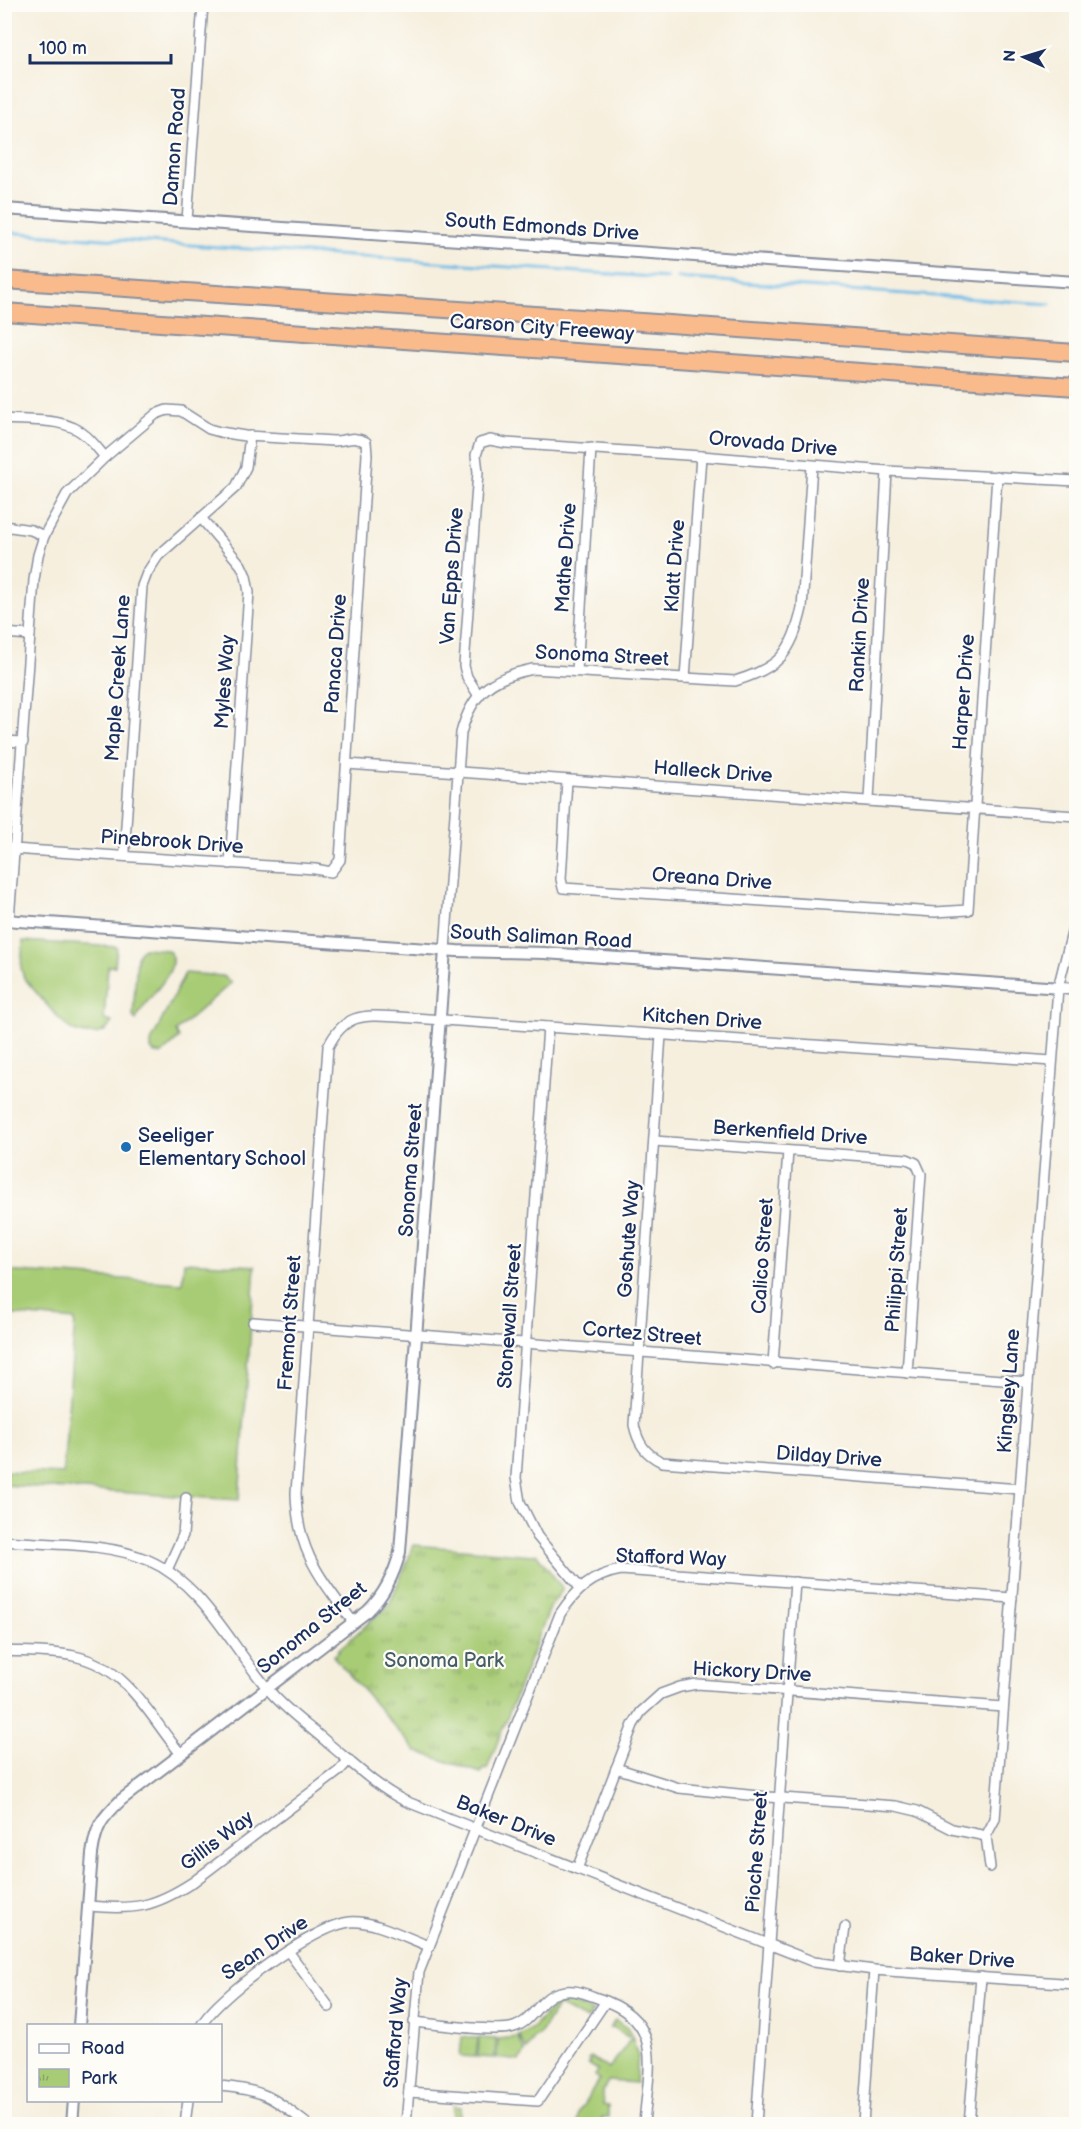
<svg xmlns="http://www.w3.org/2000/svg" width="1081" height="2129" viewBox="0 0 1081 2129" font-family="'Balsamiq Sans',sans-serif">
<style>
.green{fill:#a8cc75;stroke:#627e6a;stroke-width:1.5}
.park{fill:url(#park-tufts);stroke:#627e6a;stroke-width:1.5}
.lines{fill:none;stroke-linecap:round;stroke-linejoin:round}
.stream{stroke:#6bb9e5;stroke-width:3}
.minor-casing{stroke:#888f9e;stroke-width:12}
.tertiary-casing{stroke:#888f9e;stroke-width:14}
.motorway-casing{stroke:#888f9e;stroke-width:20}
.minor{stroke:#fff;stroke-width:9}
.tertiary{stroke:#fff;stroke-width:10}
.motorway{stroke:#fabb8c;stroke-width:16}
.poi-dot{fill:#1f6fb2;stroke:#fdfcf7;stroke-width:2}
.labels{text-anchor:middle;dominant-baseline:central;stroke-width:4.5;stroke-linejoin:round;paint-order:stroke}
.street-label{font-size:20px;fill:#1b2f5e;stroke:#fdfcf7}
.poi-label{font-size:20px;fill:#1b2f5e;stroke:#fdfcf7;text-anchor:start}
.park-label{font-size:20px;fill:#455e65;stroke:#fdfcf7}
</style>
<defs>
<pattern id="park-tufts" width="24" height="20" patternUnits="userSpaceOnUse" patternTransform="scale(1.5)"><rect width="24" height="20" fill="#a8cc75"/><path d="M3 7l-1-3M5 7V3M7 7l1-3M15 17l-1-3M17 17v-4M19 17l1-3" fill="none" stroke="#88a663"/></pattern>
</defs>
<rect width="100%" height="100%" fill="#fdfcf7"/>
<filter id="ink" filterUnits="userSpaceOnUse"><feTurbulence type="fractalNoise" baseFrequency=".0167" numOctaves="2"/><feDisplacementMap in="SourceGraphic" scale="12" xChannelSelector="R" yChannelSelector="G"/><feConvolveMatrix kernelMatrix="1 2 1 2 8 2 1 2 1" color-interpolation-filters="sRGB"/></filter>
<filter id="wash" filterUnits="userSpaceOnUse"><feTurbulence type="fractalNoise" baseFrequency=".008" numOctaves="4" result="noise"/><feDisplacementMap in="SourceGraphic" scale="24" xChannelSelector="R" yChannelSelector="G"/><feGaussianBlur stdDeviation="1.35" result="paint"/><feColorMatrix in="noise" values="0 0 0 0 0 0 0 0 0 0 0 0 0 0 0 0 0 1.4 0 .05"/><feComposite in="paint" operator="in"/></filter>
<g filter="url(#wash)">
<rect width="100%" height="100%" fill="#f6efde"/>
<g class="green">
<path d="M23,941L117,947L115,966H108L104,1020L112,1022C108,1030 102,1034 93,1034C87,1034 80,1034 74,1031C61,1025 35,990 24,978L21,968Z"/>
<path d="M144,948L168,950C186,970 141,1000 136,1020L133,1017L137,957L140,951Z"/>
<path d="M185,973L223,976L231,983L176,1031L179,1038L162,1054L154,1053L151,1049V1042Z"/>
<path d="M184,1262L255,1266L239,1500L5,1485V1471L63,1474L75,1320L6,1314L5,1324V1271L182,1283Z"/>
<path d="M561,2002H570L593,2012L587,2020L558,2005L539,2036L535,2037L527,2050L519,2036C538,2029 544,2010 561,2002Z"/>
<path d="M615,2020L627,2028L631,2035L628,2037L613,2027L610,2028Z"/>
<path d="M462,2037L478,2038L476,2057L460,2056Z"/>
<path d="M518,2037L525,2052L520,2061L497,2058L498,2039Z"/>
<path d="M632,2037L638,2056L636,2083L608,2081L603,2091V2105L608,2106V2117H602V2124H577L579,2112L599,2080L595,2076L598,2070L588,2064L590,2061L588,2060L590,2057L609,2069Z"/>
<path d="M479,2038L496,2039L495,2058L478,2057Z"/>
<path d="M453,2106L461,2107L459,2124H452Z"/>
</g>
<path class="park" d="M414,1545L533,1555L536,1553L563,1589L551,1605L487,1769L484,1768L481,1773L416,1751L333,1656L339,1652L338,1650L389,1605Z"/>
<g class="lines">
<g class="stream">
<path d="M4,232L667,278"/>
<path d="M677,278L1050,304"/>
</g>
</g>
</g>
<g filter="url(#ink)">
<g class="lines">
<defs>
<g id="minor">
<path d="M187,220L203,4"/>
<path d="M4,419C30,421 66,417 86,436C93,442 99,450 105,457"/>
<path d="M201,518L241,565L246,576L249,592L230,864"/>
<path d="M4,526L31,530L44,536"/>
<path d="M4,633L30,635"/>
<path d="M577,671L591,448"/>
<path d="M685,678L701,456"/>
<path d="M479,696L467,677L464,666L478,472L476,455L480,443L490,440L506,443L701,456L887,471L1076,481"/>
<path d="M4,741L23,742"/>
<path d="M347,764L1076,816"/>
<path d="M567,780L561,879L563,888L935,912L968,910L997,476"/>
<path d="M869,800L887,471"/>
<path d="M4,848L27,850L315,869L331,872L340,860L367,455L366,442C354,435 347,441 334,441L245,436L220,432L209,429L181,411L167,410L156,414L105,457L67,494L44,536L38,555L34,580L15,839C13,866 11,893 9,920"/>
<path d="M125,856V841L142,586L147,573L158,556L236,487L246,467L250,436"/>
<path d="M445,950L461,733C472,692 492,677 533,669L735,681C779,668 792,653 802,608L812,466"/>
<path d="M548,1027L516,1478L520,1502L537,1536L580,1588"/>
<path d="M661,1035L634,1425C638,1443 645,1454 662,1462L1020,1489"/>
<path d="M654,1141L907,1159L916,1163L921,1174L907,1373"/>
<path d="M253,1322C512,1340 770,1364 1028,1382"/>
<path d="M773,1364L788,1151"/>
<path d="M4,1541C51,1545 106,1542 148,1560C203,1584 231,1646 268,1689C285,1710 309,1726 329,1744C353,1764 377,1787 405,1801L814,1962L874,1970L1076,1984"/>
<path d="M167,1570L183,1535L186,1498"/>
<path d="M353,1622C320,1577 297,1552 296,1493L328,1047C345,1012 365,1015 399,1017L1052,1061"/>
<path d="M4,1651C27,1652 52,1651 74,1656C129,1668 148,1715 181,1754"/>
<path d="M616,1768L679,1788L768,1797L896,1806L917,1811L952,1829L986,1836"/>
<path d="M990,1867L986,1836L995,1819L1058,988L1076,917"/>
<path d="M577,1869L633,1725L641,1712L661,1694L680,1687L697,1684L1003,1707"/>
<path d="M88,1906C134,1910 153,1908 193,1882L339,1771L349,1760"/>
<path d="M288,1951L329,2007"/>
<path d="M840,1966L845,1927"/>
<path d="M414,2022C436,2024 496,2033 514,2027C534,2021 539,1997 560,1992C574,1988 586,1994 600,1999C666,2021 648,2068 644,2124"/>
<path d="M201,2026C218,1995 316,1925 350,1922C374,1920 407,1938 429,1946"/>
<path d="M220,2086C265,2090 274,2098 307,2124"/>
<path d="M409,2092L538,2101L606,2001"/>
<path d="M185,2124L188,2100"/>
<path d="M406,2124L419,1972L560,1614C576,1590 592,1575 621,1570L1012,1598"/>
<path d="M756,2124L795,1582"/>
<path d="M863,2124L874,1970"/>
<path d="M969,2124L981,1977"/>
</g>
<g id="tertiary">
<path d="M4,209L1076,282"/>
<path d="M4,920L457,951L544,953L1076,989"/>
<path d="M79,2026L92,1854C96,1826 101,1819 121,1800L368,1611C385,1594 394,1575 400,1552L445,950"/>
<path d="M72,2124L74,2100"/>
</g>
<g id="motorway">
<path d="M4,280L642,322L1076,353"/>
<path d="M4,312L1076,387"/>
</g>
</defs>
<use href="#minor" class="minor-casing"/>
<use href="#tertiary" class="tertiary-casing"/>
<use href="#motorway" class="motorway-casing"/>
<use href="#minor" class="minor"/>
<use href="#tertiary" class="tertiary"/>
<use href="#motorway" class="motorway"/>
</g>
</g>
<circle class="poi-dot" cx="126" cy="1147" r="6"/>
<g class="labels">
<g class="street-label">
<text transform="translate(175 147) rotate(-86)">Damon Road</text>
<text transform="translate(542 227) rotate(4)">South Edmonds Drive</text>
<text transform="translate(542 328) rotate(4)">Carson City Freeway</text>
<text transform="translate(773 444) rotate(5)">Orovada Drive</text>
<text transform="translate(566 558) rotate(-86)">Mathe Drive</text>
<text transform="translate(675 566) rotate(-86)">Klatt Drive</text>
<text transform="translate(452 576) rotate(-86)">Van Epps Drive</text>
<text transform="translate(860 635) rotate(-87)">Rankin Drive</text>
<text transform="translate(336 654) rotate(-86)">Panaca Drive</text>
<text transform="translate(602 656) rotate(3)">Sonoma Street</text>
<text transform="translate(118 678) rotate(-86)">Maple Creek Lane</text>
<text transform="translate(225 682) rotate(-86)">Myles Way</text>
<text transform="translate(964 692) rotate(-86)">Harper Drive</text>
<text transform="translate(713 772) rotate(4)">Halleck Drive</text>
<text transform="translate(172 842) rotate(4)">Pinebrook Drive</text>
<text transform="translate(712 879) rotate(4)">Oreana Drive</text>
<text transform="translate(541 937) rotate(3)">South Saliman Road</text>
<text transform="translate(702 1019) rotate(4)">Kitchen Drive</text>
<text transform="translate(790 1133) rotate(4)">Berkenfield Drive</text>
<text transform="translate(411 1170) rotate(-86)">Sonoma Street</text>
<text transform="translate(629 1239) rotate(-86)">Goshute Way</text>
<text transform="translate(763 1256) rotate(-86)">Calico Street</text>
<text transform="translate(897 1270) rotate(-86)">Philippi Street</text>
<text transform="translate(510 1316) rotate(-86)">Stonewall Street</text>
<text transform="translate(290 1323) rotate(-86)">Fremont Street</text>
<text transform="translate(642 1334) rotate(5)">Cortez Street</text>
<text transform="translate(1009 1391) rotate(-86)">Kingsley Lane</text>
<text transform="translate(829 1457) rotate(4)">Dilday Drive</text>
<text transform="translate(671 1558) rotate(2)">Stafford Way</text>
<text transform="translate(312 1628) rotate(-39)">Sonoma Street</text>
<text transform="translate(752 1672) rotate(3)">Hickory Drive</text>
<text transform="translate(506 1821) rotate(22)">Baker Drive</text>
<text transform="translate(217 1841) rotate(-37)">Gillis Way</text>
<text transform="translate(757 1852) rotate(-86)">Pioche Street</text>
<text transform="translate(265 1948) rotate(-34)">Sean Drive</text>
<text transform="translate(962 1958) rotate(4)">Baker Drive</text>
<text transform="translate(396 2033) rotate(-85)">Stafford Way</text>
</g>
<g class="poi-label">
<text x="138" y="1136">Seeliger<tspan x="138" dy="23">Elementary School</tspan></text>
</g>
<g class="park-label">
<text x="444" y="1661">Sonoma Park</text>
</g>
</g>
<rect width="1081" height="2129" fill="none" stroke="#fdfcf7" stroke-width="24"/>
<rect x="27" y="2024" width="195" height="78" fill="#fdfcf7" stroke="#a3aaba" stroke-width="1.5"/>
<rect x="39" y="2044" width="30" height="9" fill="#ffffff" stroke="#a3aaba" stroke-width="1.5"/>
<text x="81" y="2054" font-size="18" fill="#1b2f5e">Road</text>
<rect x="39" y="2069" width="30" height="18" fill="url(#park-tufts)" stroke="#a3aaba" stroke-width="1.5"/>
<text x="81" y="2084" font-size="18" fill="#1b2f5e">Park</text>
<g transform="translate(1024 57) rotate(274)" stroke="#fdfcf7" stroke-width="4.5" paint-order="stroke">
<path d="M0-4.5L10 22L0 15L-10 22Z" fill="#1b2f5e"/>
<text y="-9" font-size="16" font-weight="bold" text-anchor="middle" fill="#1b2f5e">N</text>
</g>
<path d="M30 54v9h141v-9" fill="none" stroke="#1b2f5e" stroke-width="3"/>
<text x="39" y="54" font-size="18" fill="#1b2f5e" stroke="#fdfcf7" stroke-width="4.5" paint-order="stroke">100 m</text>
</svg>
